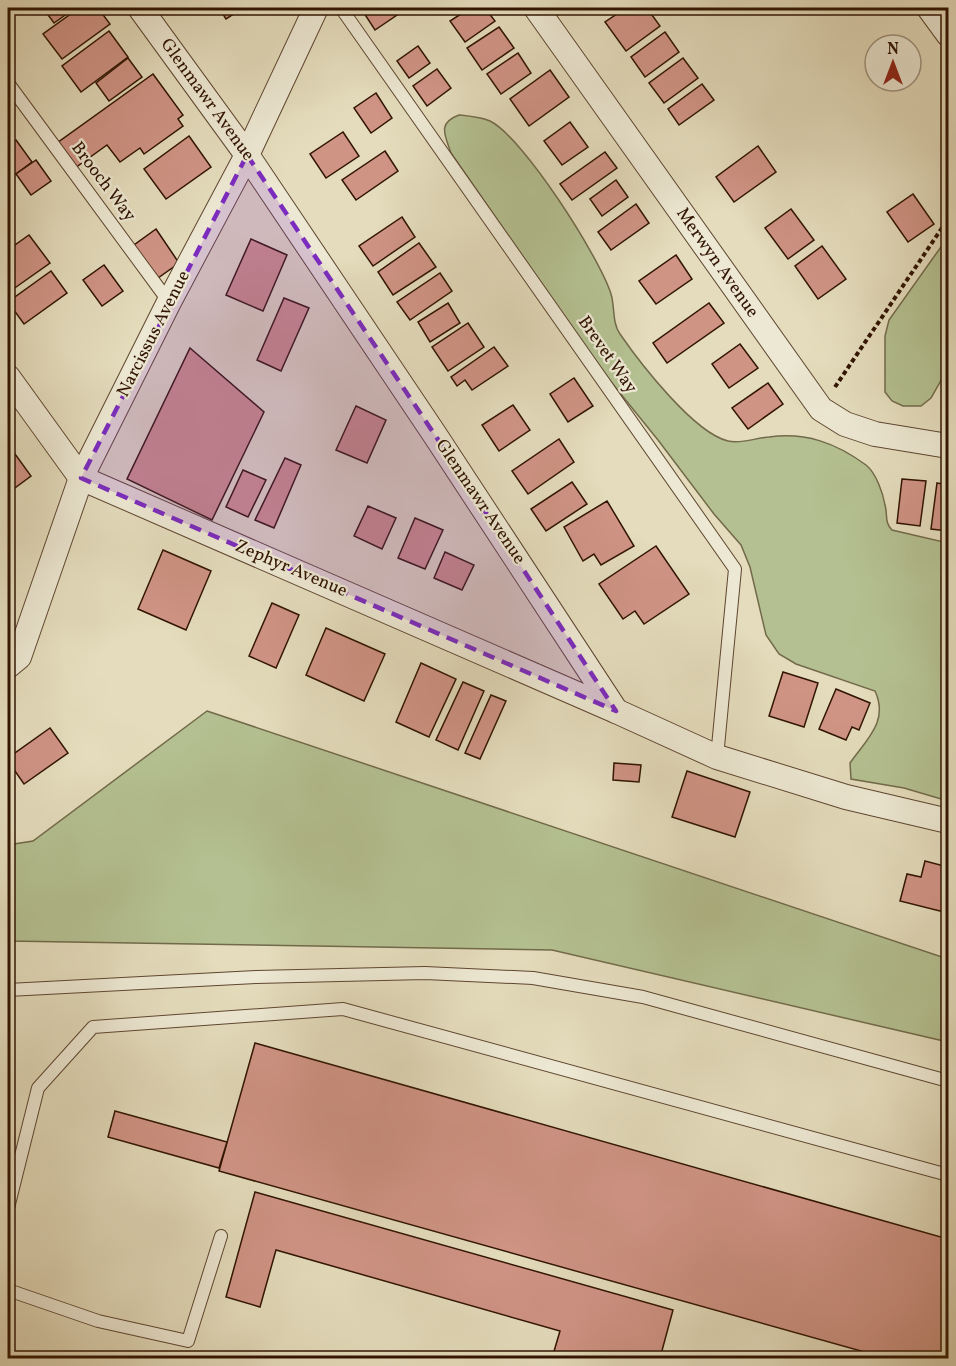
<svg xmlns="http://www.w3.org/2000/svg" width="956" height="1366" viewBox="0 0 956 1366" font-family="Vollkorn,serif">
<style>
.green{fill:#b4c091;stroke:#726a4a;stroke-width:1.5}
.building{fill:#d09485;stroke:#311402;stroke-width:1.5}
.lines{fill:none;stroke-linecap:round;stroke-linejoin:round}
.lane-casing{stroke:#5e4630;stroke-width:14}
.street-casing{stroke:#5e4630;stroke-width:26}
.path{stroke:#311402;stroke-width:4;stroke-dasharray:4.5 3;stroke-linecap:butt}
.lane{stroke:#ede8d3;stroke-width:12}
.street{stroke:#ede8d3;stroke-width:24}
.marked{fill:#7b2cbf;fill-opacity:0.2;stroke:#7b2cbf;stroke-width:4.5;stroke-dasharray:12 8;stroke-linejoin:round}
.labels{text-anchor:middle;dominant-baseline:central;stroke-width:4.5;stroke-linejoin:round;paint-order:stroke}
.street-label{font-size:18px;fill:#311402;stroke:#ede8d3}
</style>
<rect width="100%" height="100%" fill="#e4dcbc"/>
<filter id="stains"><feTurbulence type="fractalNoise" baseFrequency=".00333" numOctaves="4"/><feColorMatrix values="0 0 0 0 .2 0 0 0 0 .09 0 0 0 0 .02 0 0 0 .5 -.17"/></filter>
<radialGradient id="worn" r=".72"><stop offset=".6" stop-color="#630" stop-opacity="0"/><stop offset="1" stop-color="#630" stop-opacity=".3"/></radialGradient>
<g class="green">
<path d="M459,115C469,116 480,117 490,121C523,137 600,258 611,294C615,307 612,323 620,334C640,363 694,433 728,441C742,444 755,438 769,437C806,432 836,443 866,465C876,473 883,493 885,505C888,515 884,522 892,530L948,543V801L904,788L851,779L850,763C867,739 889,721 875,691L796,664L779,654L766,635L750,567L741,545L714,514L658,440L603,372L451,153C445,135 437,123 459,115Z"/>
<path d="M948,237V368L931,398L921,406H903L892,401L885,392V336L889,320Z"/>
<path d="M207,711L948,959V1042L552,950L8,941V845L33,841Z"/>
</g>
<g class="building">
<path d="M43,8H75L54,23Z"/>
<path d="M79,8H98L110,24L62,59L43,34Z"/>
<path d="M219,8H243L226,19Z"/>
<path d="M365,8H392L397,15L375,30L362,10Z"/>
<path d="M470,8H485L495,21L465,42L450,21Z"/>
<path d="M626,8H647L660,26L626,51L605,22Z"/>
<path d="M499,27L514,48L482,70L467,48Z"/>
<path d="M109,31L128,57L81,92L62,66Z"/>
<path d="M665,32L679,52L645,77L631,57Z"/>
<path d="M418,46L430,63L409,78L397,61Z"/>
<path d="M518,53L531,73L501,94L487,74Z"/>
<path d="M128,58L142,77L109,101L96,83Z"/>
<path d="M683,58L698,78L664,103L649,83Z"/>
<path d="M437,69L451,88L427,106L413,86Z"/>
<path d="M550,70L569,97L529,126L510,99Z"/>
<path d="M153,74L183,115L178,119L183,126L144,154L140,148L120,162L107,145L75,168L57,143Z"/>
<path d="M702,84L714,100L679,125L668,109Z"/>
<path d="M376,93L392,118L371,133L354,108Z"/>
<path d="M570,122L588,147L562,165L544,141Z"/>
<path d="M343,132L359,156L326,178L310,154Z"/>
<path d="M189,136L211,167L166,199L144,169Z"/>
<path d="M16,140L32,162L13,176L8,168V146Z"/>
<path d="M758,146L776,172L734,202L716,177Z"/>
<path d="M385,151L398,171L356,200L342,180Z"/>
<path d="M605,152L617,168L572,200L560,184Z"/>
<path d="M36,160L51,181L31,195L16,174Z"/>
<path d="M616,180L628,197L602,216L590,199Z"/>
<path d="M913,194L934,224L908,242L887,212Z"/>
<path d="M636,204L649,223L611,250L598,232Z"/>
<path d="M791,209L814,240L788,259L765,228Z"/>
<path d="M402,217L415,237L373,266L359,246Z"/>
<path d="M156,229L179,263L158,278L134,245Z"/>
<path d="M29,235L50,263L9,292L8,290V250Z"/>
<path d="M251,239L287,255L263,311L226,295Z"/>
<path d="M419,243L436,267L393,295L378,272Z"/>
<path d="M822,246L846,279L818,299L795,266Z"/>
<path d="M676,255L692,279L656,304L639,281Z"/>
<path d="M104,265L123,291L102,306L83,280Z"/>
<path d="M51,271L67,293L24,324L8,302Z"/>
<path d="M440,273L452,291L410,320L397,302Z"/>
<path d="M284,298L309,308L281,371L257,360Z"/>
<path d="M448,303L460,323L430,342L418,322Z"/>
<path d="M709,303L724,323L667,363L653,343Z"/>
<path d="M468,323L484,347L448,371L432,347Z"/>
<path d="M740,344L758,368L729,388L712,364Z"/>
<path d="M494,347L508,366L472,390L465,380L457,386L451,377Z"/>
<path d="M190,348L264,412L212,520L127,479Z"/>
<path d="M574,378L593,406L568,422L550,394Z"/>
<path d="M768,383L783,404L748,429L732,408Z"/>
<path d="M513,405L530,430L499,451L482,425Z"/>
<path d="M356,406L386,420L367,463L336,450Z"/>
<path d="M559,439L574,462L528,494L512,471Z"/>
<path d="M15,454L31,476L8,493V459Z"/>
<path d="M285,458L301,465L274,528L255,520Z"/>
<path d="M243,470L266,480L248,517L226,507Z"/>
<path d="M902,479L926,481L920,526L897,523Z"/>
<path d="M572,482L587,504L546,531L531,509Z"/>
<path d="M937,483L948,485V531L931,529Z"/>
<path d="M607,501L634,546L601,565L594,554L583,561L564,527Z"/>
<path d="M368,506L396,518L382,549L354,536Z"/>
<path d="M415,518L443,530L425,569L398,558Z"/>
<path d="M656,546L689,594L644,624L635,611L623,619L599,584Z"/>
<path d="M163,550L211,571L186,630L138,609Z"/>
<path d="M445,552L474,565L462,590L434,578Z"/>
<path d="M272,603L299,615L276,668L249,656Z"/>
<path d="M326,628L385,654L364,701L306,675Z"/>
<path d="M421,663L456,679L429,737L396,722Z"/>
<path d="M783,672L818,683L804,727L769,716Z"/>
<path d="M463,682L484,691L458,750L436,740Z"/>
<path d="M836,689L870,703L859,730L852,727L846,740L819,729Z"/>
<path d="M491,695L506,701L480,759L465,753Z"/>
<path d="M50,728L68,753L24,784L8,761V758Z"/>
<path d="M614,763L641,765L639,782L613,780Z"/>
<path d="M687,771L750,792L735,837L672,817Z"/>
<path d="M925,861L948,867V913L900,901L907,874L921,877Z"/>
<path d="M255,1043L948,1239V1358H886L219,1171Z"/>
<path d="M115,1111L227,1142L219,1168L108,1137Z"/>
<path d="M255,1192L673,1310L660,1358H552L560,1331L276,1250L260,1307L226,1297Z"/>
</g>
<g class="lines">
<defs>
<g id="lane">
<path d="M341,8L735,569L717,757"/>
<path d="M8,83L169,302"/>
<path d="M8,990L256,977L425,973L533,978L643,997L948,1081"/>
<path d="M8,1208L38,1088L93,1027L343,1009L948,1175"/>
<path d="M8,1290L98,1321L188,1341L221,1236"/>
</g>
<g id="street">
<path d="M140,8L247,155L435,435L616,711L717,757L846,797L948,821"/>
<path d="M536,8L821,409L845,424L875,434L948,446"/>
<path d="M929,8L948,34"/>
<path d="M8,377L81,478L616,711"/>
<path d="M8,666L19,657L81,478L169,302L247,155L316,8"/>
</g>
</defs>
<use href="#lane" class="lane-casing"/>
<use href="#street" class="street-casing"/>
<path class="path" d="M835,387L948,219"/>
<use href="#lane" class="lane"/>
<use href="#street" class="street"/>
</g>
<path class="marked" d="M247,155L435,435L616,711L81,478Z"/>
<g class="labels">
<g class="street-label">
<text transform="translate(207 100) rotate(54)">Glenmawr Avenue</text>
<text transform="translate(103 182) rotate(53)">Brooch Way</text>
<text transform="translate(717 263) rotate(55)">Merwyn Avenue</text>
<text transform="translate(154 334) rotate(-63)">Narcissus Avenue</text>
<text transform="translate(607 355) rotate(55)">Brevet Way</text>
<text transform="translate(480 502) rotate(56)">Glenmawr Avenue</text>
<text transform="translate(291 569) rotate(23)">Zephyr Avenue</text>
</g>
</g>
<rect width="956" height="1366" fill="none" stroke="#e4dcbc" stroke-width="30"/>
<rect x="9" y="9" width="938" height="1348" fill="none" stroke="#311402" stroke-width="3"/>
<rect x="15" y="15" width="926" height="1336" fill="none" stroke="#311402" stroke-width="1.5"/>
<g transform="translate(893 63)"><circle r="28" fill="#ede8d3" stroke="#a2937f" stroke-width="1.5"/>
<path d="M0-4.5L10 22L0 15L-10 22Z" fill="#8f2418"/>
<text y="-9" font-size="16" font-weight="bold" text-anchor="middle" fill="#311402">N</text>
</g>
<rect width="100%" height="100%" filter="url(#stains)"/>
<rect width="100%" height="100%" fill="url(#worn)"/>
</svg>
